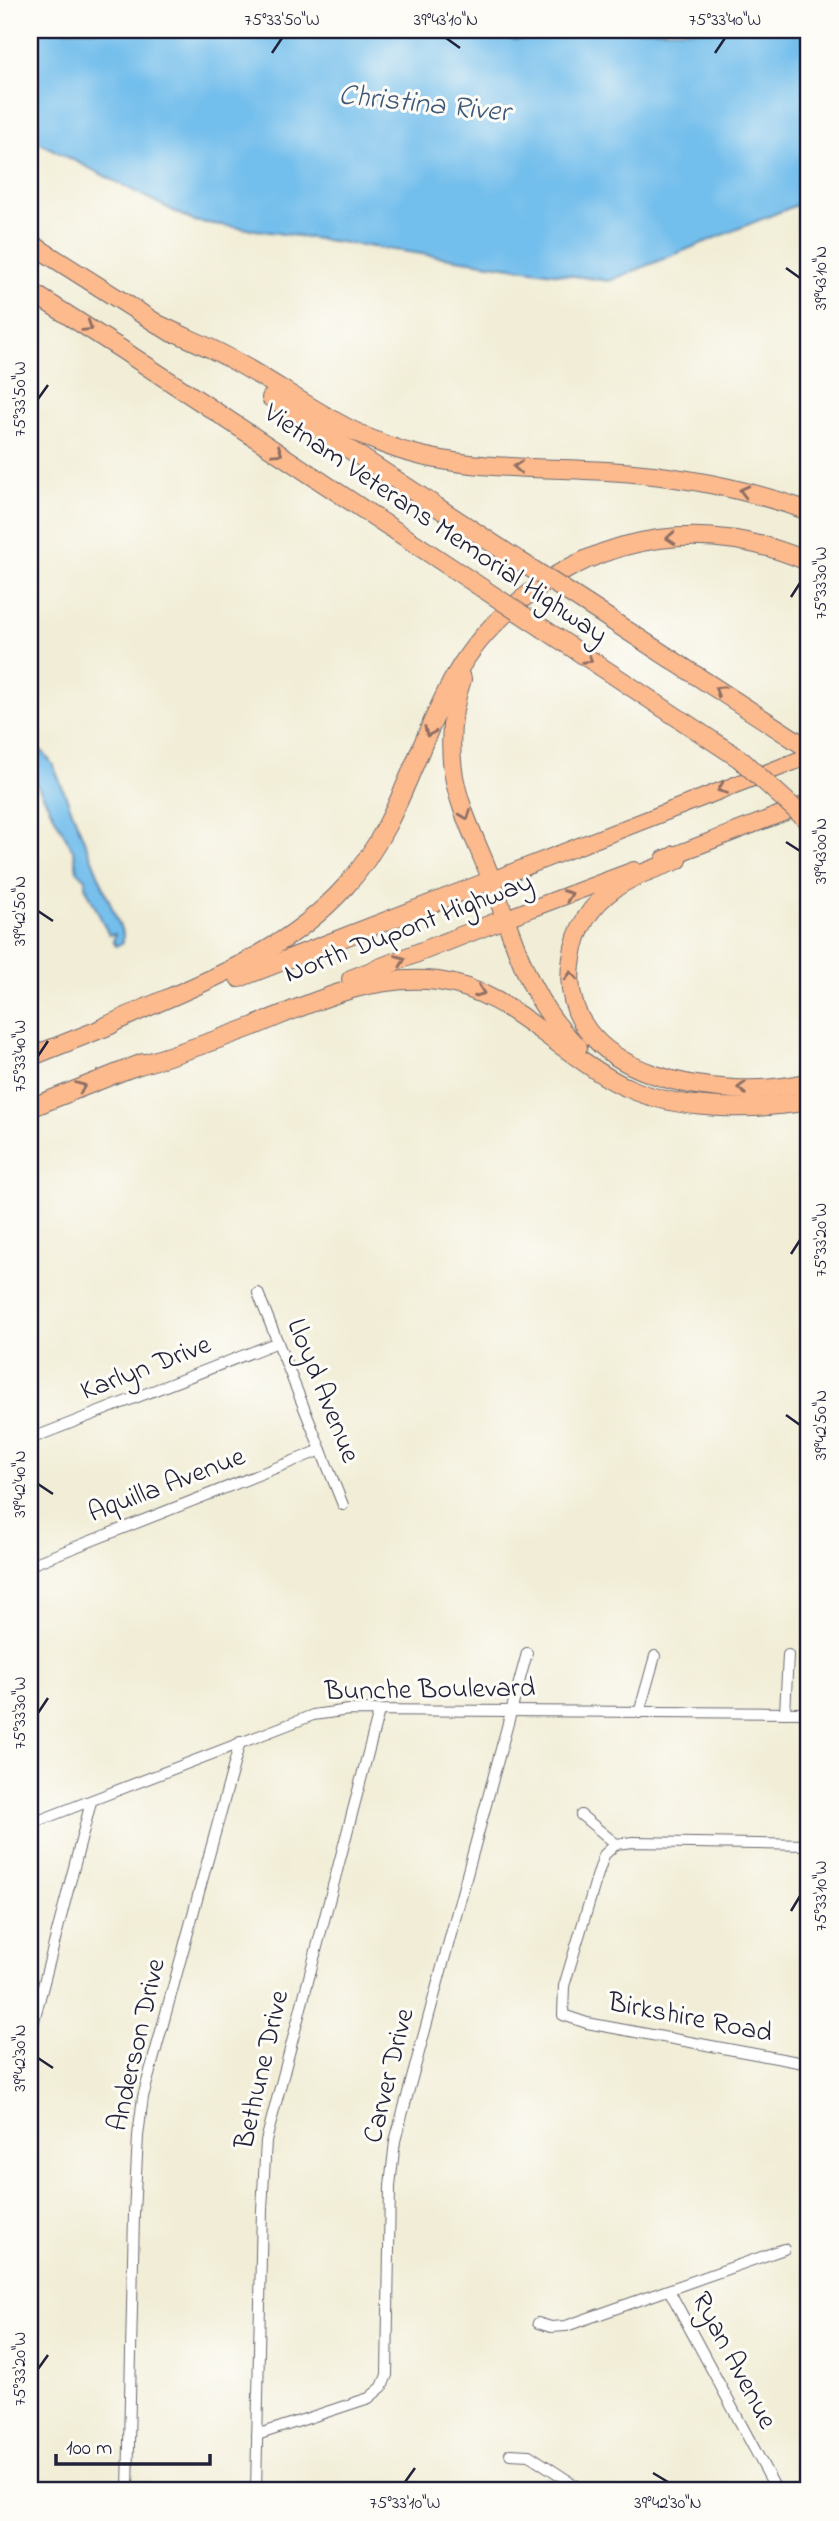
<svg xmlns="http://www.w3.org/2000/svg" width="839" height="2521" viewBox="0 0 839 2521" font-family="'Indie Flower',sans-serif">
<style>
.green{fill:#83c67f;stroke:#52745d;stroke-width:2}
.water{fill:#72beec;stroke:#4a7094;stroke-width:2}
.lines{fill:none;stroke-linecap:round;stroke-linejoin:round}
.street-casing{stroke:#6a6971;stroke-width:12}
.primary-casing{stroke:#6a6971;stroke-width:18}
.highway-casing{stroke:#6a6971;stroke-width:20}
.street{stroke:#fff;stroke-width:10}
.primary{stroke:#fcba8d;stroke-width:16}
.highway{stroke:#fcba8d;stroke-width:18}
.highway-bridge-casing{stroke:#6a6971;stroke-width:20;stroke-linecap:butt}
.highway-bridge{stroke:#fcba8d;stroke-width:18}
.oneway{stroke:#8f6e64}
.ticks{fill:none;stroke:#22223b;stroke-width:2.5}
.labels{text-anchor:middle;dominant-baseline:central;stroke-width:6;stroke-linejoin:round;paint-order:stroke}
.street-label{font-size:28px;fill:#22223b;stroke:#fdfcf7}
.water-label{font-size:30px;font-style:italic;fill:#3e5979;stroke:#fdfcf7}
.neatline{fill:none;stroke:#22223b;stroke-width:2.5}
.ticks-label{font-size:18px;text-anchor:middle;fill:#22223b}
</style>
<rect width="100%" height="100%" fill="#fdfcf7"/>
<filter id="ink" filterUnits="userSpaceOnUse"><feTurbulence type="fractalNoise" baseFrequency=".0143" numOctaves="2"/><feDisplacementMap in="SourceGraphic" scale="14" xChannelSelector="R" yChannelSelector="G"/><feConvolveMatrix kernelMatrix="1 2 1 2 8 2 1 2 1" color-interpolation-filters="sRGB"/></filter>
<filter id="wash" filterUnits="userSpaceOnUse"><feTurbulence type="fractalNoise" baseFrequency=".00686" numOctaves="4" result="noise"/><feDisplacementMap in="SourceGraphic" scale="28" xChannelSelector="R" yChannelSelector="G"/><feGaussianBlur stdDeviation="1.57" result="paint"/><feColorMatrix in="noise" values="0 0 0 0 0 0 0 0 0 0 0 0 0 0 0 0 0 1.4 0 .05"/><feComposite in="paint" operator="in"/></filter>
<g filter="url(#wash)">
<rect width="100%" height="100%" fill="#f1edd6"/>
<path class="green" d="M480,30H599L515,40Z"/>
<g class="water">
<path d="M30,30H480L515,40L599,30H809V200L609,281L193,221L30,138Z"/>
<path d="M37,749L43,752L53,765L123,934V942L116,946L113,941L115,934L109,935L85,886L86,879L77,871L74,852L30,772V751Z"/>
</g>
</g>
<g filter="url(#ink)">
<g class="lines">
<defs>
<g id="street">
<path d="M258,1293L343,1505"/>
<path d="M30,1439L278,1342"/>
<path d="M30,1565L321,1450"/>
<path d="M639,1713L655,1656"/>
<path d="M785,1713L788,1655"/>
<path d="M581,1815L616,1844L633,1842L809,1845"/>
<path d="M30,1824L313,1715L349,1710L809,1713"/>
<path d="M616,1844L604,1855L596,1880L564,1986L563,2015L587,2023L809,2064"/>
<path d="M30,2036L91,1802"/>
<path d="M669,2290L777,2491"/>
<path d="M538,2323L551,2327L566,2326L784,2249"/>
<path d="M257,2435L369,2398L382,2387L387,2375L390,2186L395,2141L527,1653"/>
<path d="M510,2454L529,2455L584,2491"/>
<path d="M128,2491L134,2214L138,2136L143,2097L240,1742"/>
<path d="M256,2491L262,2209L266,2141L379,1711"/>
</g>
<g id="primary">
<path d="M664,859L809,803"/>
<path d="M492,880L809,756"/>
<path d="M504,919L634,870"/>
</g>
<g id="highway">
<path d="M30,243L172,333"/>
<path d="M30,291L121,349L482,588"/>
<path d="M162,326C184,337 208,346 229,358C296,394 345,438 422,456C483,470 545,467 607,471C676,475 744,488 809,511"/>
<path d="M271,398L515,558"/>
<path d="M588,605L809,749"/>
<path d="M544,629L740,759"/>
<path d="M462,679C452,708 449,740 453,770C458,807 477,842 490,876C514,938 527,1001 578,1047"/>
<path d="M675,855L678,860C657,868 634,875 615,888C591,905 576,929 572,958C551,1079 726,1104 809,1082"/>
<path d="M239,978L492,880"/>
<path d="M351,979L504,919"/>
<path d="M100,1029C188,986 277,962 345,887C399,828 416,745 455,676C471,647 495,621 521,600C605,532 709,518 809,562"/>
<path d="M30,1057L111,1025"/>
<path d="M133,1067C174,1055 214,1041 254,1026C313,1002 372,973 438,981C489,988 523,1018 563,1047C583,1061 603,1077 626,1087C678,1111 753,1111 809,1101"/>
<path d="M30,1108L143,1063"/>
</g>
</defs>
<use href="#street" class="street-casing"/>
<use href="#primary" class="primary-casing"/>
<use href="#highway" class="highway-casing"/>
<use href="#street" class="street"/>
<use href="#primary" class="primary"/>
<use href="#highway" class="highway"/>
<defs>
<g id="highway-bridge">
<path d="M515,558L588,605"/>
<path d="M482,588L544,629"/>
<path d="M740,759L809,822"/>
</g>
</defs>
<use href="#highway-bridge" class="highway-bridge-casing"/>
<use href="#highway-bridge" class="highway-bridge"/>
</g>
<defs><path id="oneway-chevron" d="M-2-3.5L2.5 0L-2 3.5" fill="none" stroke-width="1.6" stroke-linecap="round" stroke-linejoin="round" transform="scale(1.75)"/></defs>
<g class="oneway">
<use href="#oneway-chevron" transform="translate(88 327) rotate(32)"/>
<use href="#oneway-chevron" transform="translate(278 452) rotate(34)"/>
<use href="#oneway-chevron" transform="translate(518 467) rotate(-177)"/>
<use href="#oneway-chevron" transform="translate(744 491) rotate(-166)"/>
<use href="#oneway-chevron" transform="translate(671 538) rotate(176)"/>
<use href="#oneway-chevron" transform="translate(588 659) rotate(33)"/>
<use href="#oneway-chevron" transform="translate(719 690) rotate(-147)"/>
<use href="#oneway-chevron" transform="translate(429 732) rotate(114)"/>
<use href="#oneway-chevron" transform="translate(722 789) rotate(158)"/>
<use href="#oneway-chevron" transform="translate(466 815) rotate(69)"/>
<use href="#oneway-chevron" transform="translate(568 895) rotate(-21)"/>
<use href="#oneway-chevron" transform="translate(401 960) rotate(-21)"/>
<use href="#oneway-chevron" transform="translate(571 976) rotate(-93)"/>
<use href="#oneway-chevron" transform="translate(480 992) rotate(21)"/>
<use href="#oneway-chevron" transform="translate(81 1087) rotate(-22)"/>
<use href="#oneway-chevron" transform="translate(742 1088) rotate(-179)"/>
</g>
</g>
<path class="ticks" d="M446,38L460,48M272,53L282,38M715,53L725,38M786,268L800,278M38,399L48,385M791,597L800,583M786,842L800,851M38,911L53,921M38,1056L48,1041M791,1254L800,1240M786,1415L800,1425M38,1484L53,1494M38,1713L48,1698M791,1911L800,1896M38,2058L53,2068M38,2369L48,2355M653,2473L668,2482M405,2482L415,2468"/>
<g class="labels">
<g class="street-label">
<text transform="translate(435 525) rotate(34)">Vietnam Veterans Memorial Highway</text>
<text transform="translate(409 929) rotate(-21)">North Dupont Highway</text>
<text transform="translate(146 1369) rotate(-21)">Karlyn Drive</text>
<text transform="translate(322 1391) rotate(68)">Lloyd Avenue</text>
<text transform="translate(167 1486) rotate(-21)">Aquilla Avenue</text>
<text transform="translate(430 1691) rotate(-1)">Bunche Boulevard</text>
<text transform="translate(690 2019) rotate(11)">Birkshire Road</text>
<text transform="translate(138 2045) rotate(-77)">Anderson Drive</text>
<text transform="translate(263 2070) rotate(-77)">Bethune Drive</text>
<text transform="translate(390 2076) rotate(-76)">Carver Drive</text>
<text transform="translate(733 2361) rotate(62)">Ryan Avenue</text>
</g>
<g class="water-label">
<text transform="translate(424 105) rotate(6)">Christina River</text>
</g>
</g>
<rect width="839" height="2521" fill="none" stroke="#fdfcf7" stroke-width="77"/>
<path d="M56 2454v10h154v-10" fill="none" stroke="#22223b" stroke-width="3.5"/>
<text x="66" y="2454" font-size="21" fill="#22223b" stroke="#fdfcf7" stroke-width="5" paint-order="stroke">100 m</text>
<rect x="38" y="38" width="762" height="2444" class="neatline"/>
<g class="ticks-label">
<text x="282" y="25">75°33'50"W</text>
<text x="446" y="25">39°43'10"N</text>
<text x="725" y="25">75°33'40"W</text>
<text transform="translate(820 278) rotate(-90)" y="6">39°43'10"N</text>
<text transform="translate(19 399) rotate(-90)" y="6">75°33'50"W</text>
<text transform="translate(820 583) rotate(-90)" y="6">75°33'30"W</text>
<text transform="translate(820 851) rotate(-90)" y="6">39°43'00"N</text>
<text transform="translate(19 911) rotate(-90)" y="6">39°42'50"N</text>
<text transform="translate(19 1056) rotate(-90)" y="6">75°33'40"W</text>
<text transform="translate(820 1240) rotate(-90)" y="6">75°33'20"W</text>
<text transform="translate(820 1425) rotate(-90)" y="6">39°42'50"N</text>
<text transform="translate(19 1484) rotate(-90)" y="6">39°42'40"N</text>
<text transform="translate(19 1713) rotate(-90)" y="6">75°33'30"W</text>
<text transform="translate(820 1896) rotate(-90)" y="6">75°33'10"W</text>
<text transform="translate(19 2058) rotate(-90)" y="6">39°42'30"N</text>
<text transform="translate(19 2369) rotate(-90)" y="6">75°33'20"W</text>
<text x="405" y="2508">75°33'10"W</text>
<text x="668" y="2508">39°42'30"N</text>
</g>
</svg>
